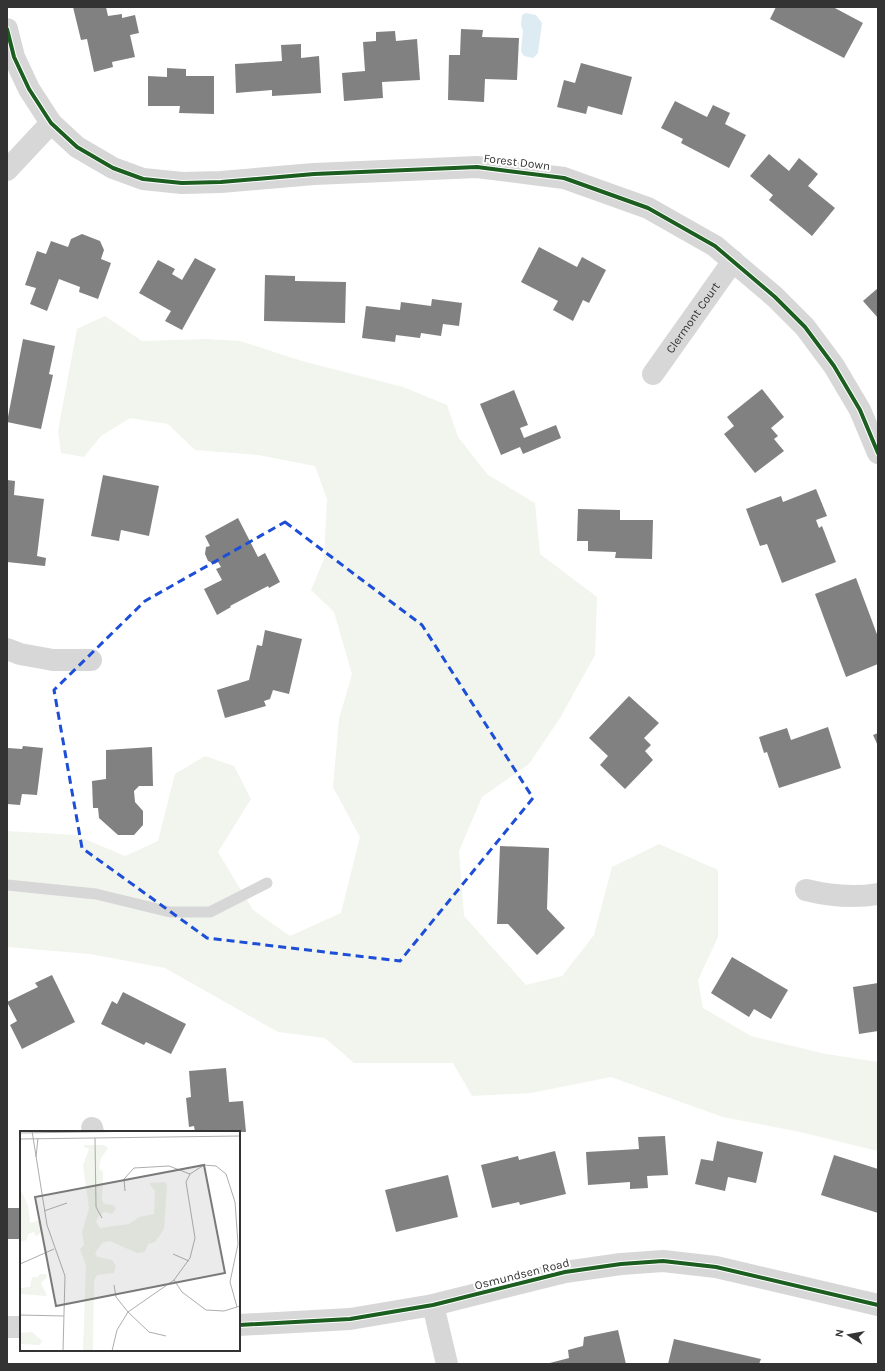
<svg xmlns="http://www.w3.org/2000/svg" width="885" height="1371" viewBox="0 0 885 1371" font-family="Karla,sans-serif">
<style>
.green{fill:#f1f5ed}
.water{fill:#ddebf3}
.building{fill:#818181}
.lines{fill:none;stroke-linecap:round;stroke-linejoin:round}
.lane{stroke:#d7d7d7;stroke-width:11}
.street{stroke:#d7d7d7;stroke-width:22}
.cycleway-casing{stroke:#fff;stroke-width:6}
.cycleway{stroke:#1b5e20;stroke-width:4}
.marked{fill:none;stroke:#1d4ed8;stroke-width:3;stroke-dasharray:8 5;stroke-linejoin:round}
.labels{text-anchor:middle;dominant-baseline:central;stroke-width:4;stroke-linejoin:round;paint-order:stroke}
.street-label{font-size:12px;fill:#333;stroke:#fff}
.inset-road{fill:none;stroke:#adadad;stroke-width:1}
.view{fill:#7a7a7a;fill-opacity:0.15;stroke:#7a7a7a;stroke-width:2}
.inset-edge{fill:none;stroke:#333;stroke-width:2}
</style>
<rect width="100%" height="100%" fill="#fff"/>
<path class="green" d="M105,316L142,341L206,339L240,341L302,361L403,387L447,405L458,437L488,475L535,503L540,554L597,597L595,655L560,718L529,764L482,797L459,851L464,916L526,985L562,976L594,935L612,867L659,844L718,870V937L698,980L703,1008L751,1036L826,1054L878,1062V1151L800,1132L723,1117L611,1077L531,1093L472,1096L453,1063H354L325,1038L278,1032L165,968L90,954L7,947V831L75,835L125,856L158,841L175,774L205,756L234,766L251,799L218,852L253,910L290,936L341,913L360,837L333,787L339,719L352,674L334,612L311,590L324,559L327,499L315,466L258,455L195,450L168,424L130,418L101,436L84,457L61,453L58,431L77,329Z"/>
<path class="water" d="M526,13L536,15L542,23L538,53L533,58L524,56L521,51L523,31L521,25L522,15Z"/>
<g class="building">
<path d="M73,7H106L108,16L122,14V18L135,15L139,33L130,35L135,57L112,62L113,67L94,72L87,39L81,40Z"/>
<path d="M776,7H833L863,23L844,58L770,19Z"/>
<path d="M461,29L483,30L482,37L519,38L517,80L485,79L484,102L448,100L449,55H460Z"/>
<path d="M395,31L396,41L417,39L420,80L382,82L383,98L344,101L342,73L365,71L363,42L376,41V32Z"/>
<path d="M301,44V58L319,56L321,93L272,96V90L236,93L235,64L282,61L281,45Z"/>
<path d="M581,63L632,77L622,115L588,106L586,114L557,107L564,80L575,83Z"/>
<path d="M167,68L186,69V76H214V114L179,113L180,106H148V76L167,77Z"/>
<path d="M675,101L707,117L713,105L730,113L725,124L746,135L729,168L681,143L683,139L661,128Z"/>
<path d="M769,154L789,171L799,158L818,174L808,186L835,208L812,236L769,200L773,195L750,176Z"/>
<path d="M82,234L100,241L104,250L101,259L111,263L98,299L79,292L80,287L59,279L47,311L30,304L36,288L25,285L37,251L46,254L51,241L68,247L71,239Z"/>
<path d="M539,247L577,267L582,257L606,270L589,303L583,300L573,321L553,310L558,301L521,282Z"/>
<path d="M195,258L216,269L182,330L165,321L171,311L139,293L158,260L175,269L172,274L182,280Z"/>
<path d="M265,275L295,276V281L346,282L345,323L264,321Z"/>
<path d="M878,288V318L863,301Z"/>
<path d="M432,299L462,303L459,326L443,324L441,336L421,333L420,338L396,335L395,342L362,338L366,306L400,310L401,302L431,306Z"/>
<path d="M23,339L55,346L49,374L53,375L41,429L7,422Z"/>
<path d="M762,389L784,417L771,428L778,436L774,439L784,451L755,473L724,434L734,426L727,417Z"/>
<path d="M514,390L528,425L520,428L524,438L556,425L561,438L523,454L520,447L501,455L480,404Z"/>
<path d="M103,475L159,486L149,536L121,530L119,541L91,536Z"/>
<path d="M7,480L15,481L14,495L44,499L37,556L46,558L45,566L7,562Z"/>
<path d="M816,489L827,516L816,520L819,528L822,526L836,562L782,583L767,544L760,546L746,509L781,496L783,502Z"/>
<path d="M578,509L620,510V520H653L652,559L615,558L616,552L588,551V541H577Z"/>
<path d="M238,518L258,557L265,553L280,582L269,588L268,586L230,606L231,607L217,615L204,589L222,580L216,569L221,567L218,562L215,564L208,561L205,554L206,547L210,546L205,536Z"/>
<path d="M856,578L878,637V664L846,677L815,594Z"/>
<path d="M265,630L302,639L289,694L273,690L270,699L264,701L266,706L225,718L217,690L249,680L257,645L262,646Z"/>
<path d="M629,696L659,723L644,738L651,745L645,751L653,760L625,789L600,765L608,756L589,738Z"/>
<path d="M828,727L841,768L779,788L767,752L764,753L759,737L787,728L791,740Z"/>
<path d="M878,733V746L873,735Z"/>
<path d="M23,746L43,748L37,795L22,794L20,805L7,804L8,748L22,749Z"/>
<path d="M152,747L153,786H139L134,791L135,802L143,811V825L134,835H118L99,818L98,808H93L92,781L106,779V750Z"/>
<path d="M500,846L549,848L547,909L565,928L537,955L508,924H497Z"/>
<path d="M732,957L788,990L771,1019L754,1009L749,1017L711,993Z"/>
<path d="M52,975L75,1022L22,1049L10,1025L17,1021L7,1002L38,987L35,983Z"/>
<path d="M878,983V1031L859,1034L853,987Z"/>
<path d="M123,992L186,1024L171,1054L146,1042L144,1045L101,1024L112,1001L117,1004Z"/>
<path d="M226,1068L229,1102L243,1101L246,1132H195L194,1126L189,1127L186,1098L191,1097L189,1071Z"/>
<path d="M665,1136L668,1175L647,1176L648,1188L630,1189V1182L588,1185L586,1152L639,1149L638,1137Z"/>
<path d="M717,1141L763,1152L756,1183L728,1177L725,1191L695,1184L701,1159L713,1161Z"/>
<path d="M555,1151L566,1194L520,1205L519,1202L492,1208L481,1165L518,1156L519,1160Z"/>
<path d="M834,1155L878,1169V1213L821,1195Z"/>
<path d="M448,1175L458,1217L396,1232L385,1190Z"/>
<rect x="7" y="1208" width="14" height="31"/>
<path d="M618,1330L626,1364H546L569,1358L568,1350L583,1346L584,1337Z"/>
<path d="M674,1339L761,1359L759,1364H668Z"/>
</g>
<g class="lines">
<path class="lane" d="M7,885L96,894L170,912H210L267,883"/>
<g class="street">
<path d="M7,29L14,57L29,89L51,123L77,147L113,168L143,179L182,183L221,182L314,174L477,167L564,178L648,208L715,246L775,297L805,327L834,366L860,410L878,453"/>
<path d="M7,170L51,123"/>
<path id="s1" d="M653,374L733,261"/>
<path d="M7,649L20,654L53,660H91"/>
<path d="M806,890C830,896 854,898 878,894"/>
<path d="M92,1128L93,1132"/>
<path d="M433,1305L447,1364"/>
<path d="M239,1325L350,1319L433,1305L565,1272L621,1264L663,1261L716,1267L878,1305"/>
<path d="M7,1327H21"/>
</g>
<defs>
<g id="cycleway">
<path d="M7,29L14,57L29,89L51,123L77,147L113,168L143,179L182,183L221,182L314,174L477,167L564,178L648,208L715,246L775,297L805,327L834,366L860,410L878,453"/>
<path d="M239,1325L350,1319L433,1305L565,1272L621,1264L663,1261L716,1267L878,1305"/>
</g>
</defs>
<use href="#cycleway" class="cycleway-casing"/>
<use href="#cycleway" class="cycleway"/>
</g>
<path class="marked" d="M285,522L422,625L533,798L400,961L207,938L82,848L54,690L145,601Z"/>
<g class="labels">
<g class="street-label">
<text transform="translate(517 162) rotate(7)">Forest Down</text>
<text stroke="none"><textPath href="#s1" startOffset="69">Clermont Court</textPath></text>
<text transform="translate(522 1274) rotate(-14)">Osmundsen Road</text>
</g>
</g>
<g transform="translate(20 1131)">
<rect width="220" height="220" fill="#fff"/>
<path d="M64,14H84L88,17L81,27L79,37L83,41L82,69L84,73L93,74L96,77L92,83L84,81L78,86L76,91L80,97L109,93L119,86L134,83L135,60L129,52L145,51L147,54L144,98L135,111L128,113L125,121L117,122L90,110L82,112L75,122L77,126L92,129L96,135L94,142L77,144L74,150L73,220H63L66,134L60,118L64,114L62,102L69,77L63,34L69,18L64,16ZM0,57L8,75L10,92L20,89L22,98L21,102L16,105L14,101L8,103L7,109L0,111ZM20,143H26L27,146L21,152L27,165L0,163V157L10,156L12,146H18ZM12,201L22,210L20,214L0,213V202Z" fill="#f1f5ed"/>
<path class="inset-road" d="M12,0L27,94L45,145L43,220M0,2L128,0M75,7L76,76L82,87M0,8L220,5M16,26L18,7M105,60L104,48L114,37L149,35L170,43M24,80L47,72M153,123L169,130M0,133L34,118M154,149L162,161L186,179L204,180L220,175M94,154L96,166L108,181L129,201L146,205M0,184L44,185M92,220L97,199L108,181L154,149L170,127L175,107L166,51L170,43L184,34L196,35L206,43L215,71L218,113L210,151L217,176"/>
<path class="view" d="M184,34L205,142L36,175L15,66Z"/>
<rect width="220" height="220" class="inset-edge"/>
</g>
<rect width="885" height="1371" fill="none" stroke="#333333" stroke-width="16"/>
<g transform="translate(849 1335) rotate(281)" stroke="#ffffff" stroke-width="3" paint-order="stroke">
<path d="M0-3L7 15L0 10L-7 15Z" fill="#333333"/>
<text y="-6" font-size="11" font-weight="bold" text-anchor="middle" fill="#333333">N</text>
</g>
</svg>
